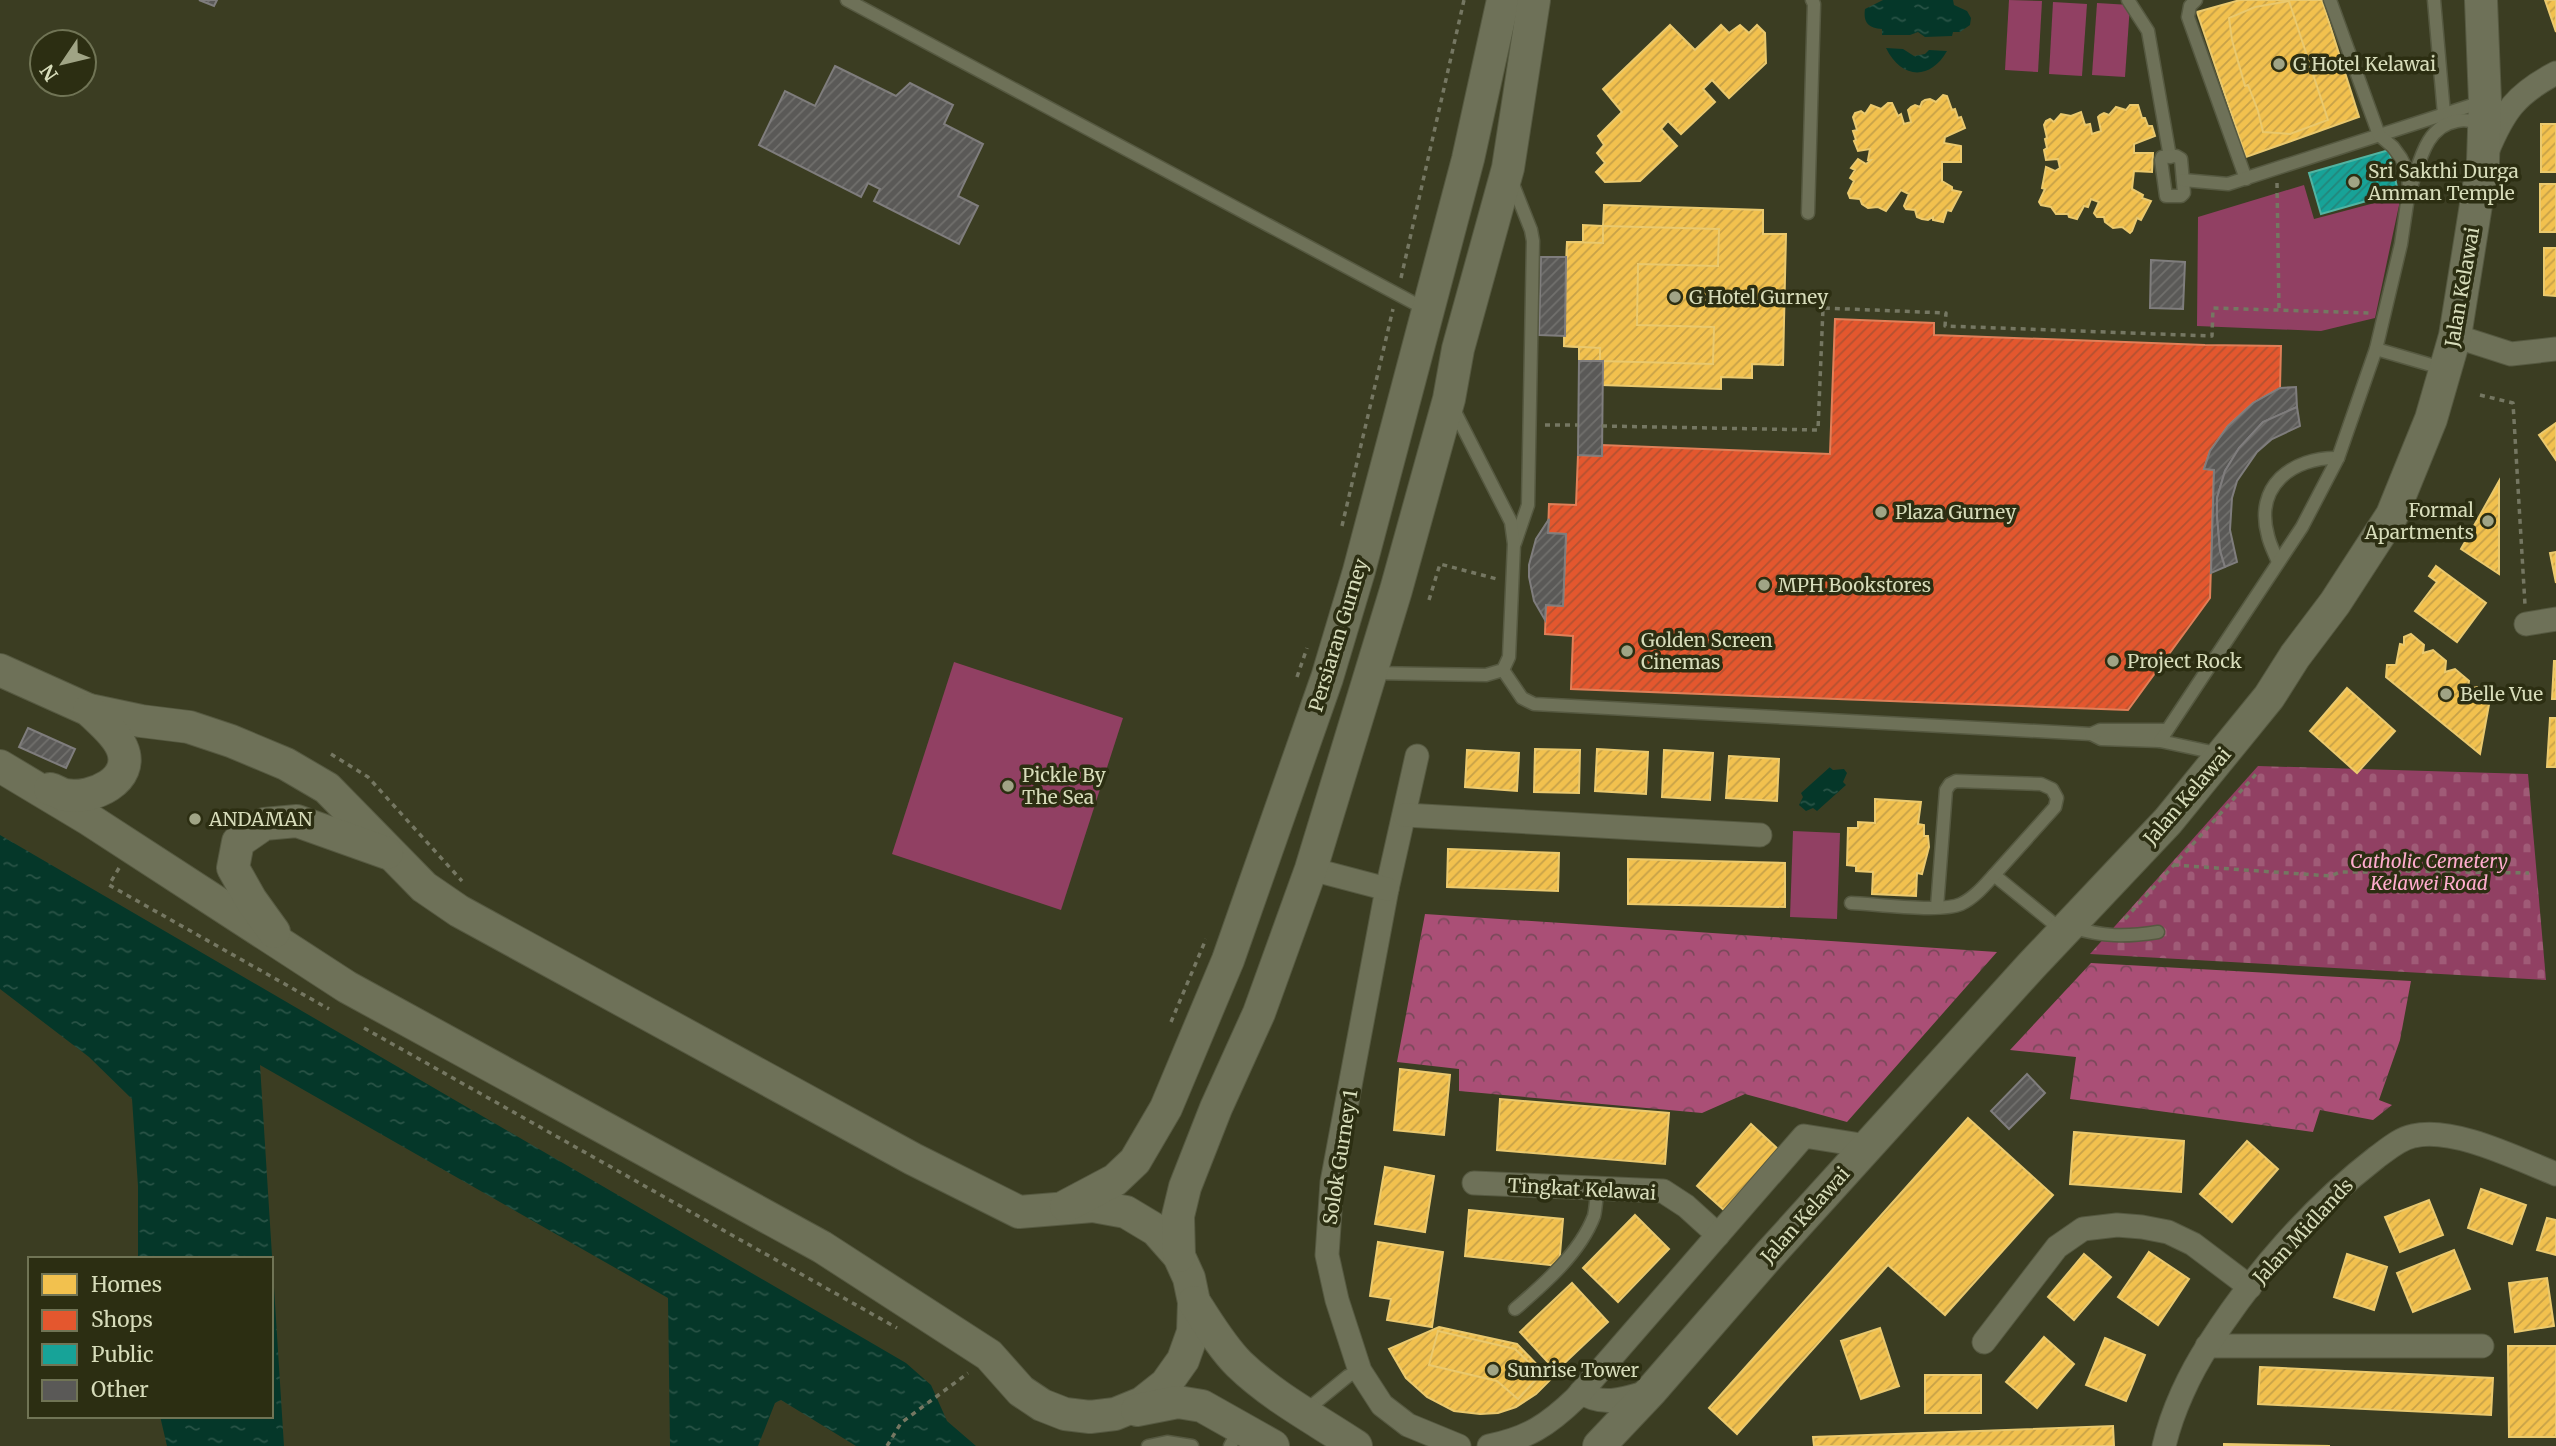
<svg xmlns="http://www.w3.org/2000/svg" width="2556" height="1446" viewBox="0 0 2556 1446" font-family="Merriweather,serif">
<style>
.forest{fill:url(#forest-crowns)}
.cemetery{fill:url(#cemetery-stones)}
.park{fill:#914063}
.water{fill:url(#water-ripples)}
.homes{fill:url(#homes-hatch);stroke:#eac96e;stroke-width:2}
.shops{fill:url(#shops-hatch);stroke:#e07f58;stroke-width:2}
.public{fill:url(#public-hatch);stroke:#51b4a2;stroke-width:2}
.building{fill:url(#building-hatch);stroke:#7f7d7d;stroke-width:2}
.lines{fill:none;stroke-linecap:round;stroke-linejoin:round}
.lane-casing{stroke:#565941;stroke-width:15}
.street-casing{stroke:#565941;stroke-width:25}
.secondary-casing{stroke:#565941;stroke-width:34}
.path{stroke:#757762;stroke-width:3.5;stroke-dasharray:5 5;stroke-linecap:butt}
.lane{stroke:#6e7158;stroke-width:12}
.street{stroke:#6e7158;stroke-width:23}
.secondary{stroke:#6e7158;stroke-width:32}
.poi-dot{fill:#a0a485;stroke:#2c2e12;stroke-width:2.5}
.labels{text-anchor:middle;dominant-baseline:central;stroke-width:7;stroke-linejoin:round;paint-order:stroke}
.poi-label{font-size:19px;fill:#d7dcba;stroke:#2c2e12;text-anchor:start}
.street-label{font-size:19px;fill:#d7dcba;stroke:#2c2e12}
.park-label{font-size:19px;font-style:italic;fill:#ffacce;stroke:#2c2e12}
</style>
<defs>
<pattern id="forest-crowns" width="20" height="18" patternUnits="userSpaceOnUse" patternTransform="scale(1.75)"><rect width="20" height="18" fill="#aa4f76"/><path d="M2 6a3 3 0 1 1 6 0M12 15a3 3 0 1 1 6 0" fill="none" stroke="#7a495a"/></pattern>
<pattern id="cemetery-stones" width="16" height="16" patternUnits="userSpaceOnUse" patternTransform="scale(1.75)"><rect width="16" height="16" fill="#914063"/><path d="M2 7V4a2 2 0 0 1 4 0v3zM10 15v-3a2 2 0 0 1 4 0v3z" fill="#a05b77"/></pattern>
<pattern id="water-ripples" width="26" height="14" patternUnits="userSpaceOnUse" patternTransform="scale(1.75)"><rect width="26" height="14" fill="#053729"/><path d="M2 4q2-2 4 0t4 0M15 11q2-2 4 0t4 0" fill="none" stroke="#295346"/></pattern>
<pattern id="homes-hatch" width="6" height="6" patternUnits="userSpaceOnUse" patternTransform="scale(1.75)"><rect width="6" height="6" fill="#f2c14e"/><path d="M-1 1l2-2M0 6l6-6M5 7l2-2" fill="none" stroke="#c6a148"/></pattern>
<pattern id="shops-hatch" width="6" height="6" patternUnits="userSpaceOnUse" patternTransform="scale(1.75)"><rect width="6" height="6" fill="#e4572e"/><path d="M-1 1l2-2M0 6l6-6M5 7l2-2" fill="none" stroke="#b35131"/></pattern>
<pattern id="public-hatch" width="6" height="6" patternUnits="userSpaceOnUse" patternTransform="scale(1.75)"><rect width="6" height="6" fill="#17a398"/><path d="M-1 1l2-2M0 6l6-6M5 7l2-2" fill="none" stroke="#23867b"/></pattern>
<pattern id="building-hatch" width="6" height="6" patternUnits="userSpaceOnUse" patternTransform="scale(1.75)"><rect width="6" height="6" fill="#5a5957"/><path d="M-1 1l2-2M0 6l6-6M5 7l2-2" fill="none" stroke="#71706d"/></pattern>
</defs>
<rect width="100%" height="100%" fill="#3b3d22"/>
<g class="forest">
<path d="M1425,914L1997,952L1847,1122L1745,1094L1702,1113L1459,1091V1069L1397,1062Z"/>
<path d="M2091,963L2411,981L2400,1040L2379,1100L2392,1105L2373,1120L2320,1110L2313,1132L2070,1099L2076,1057L2010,1050Z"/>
</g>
<path class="cemetery" d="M2258,766L2528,774L2546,980L2090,954Z"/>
<g class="park">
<path d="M2009,0L2042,1L2038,72L2005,70Z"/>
<path d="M2053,2L2087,4L2082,76L2049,74Z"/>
<path d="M2097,3L2130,5L2125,77L2092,75Z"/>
<path d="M2304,185L2314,219L2401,196L2375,318L2321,331L2197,326L2198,217Z"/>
<path d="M954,662L1123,718L1061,910L892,854Z"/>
<path d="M1793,831L1840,833L1837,919L1790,917Z"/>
</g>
<g class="water">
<path d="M1883,0H1953L1954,5L1967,11L1971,18L1970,25L1960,32H1953L1952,36L1925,37L1918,32L1910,35H1882V29C1869,28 1863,23 1865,9Z"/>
<path d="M1886,48L1903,49L1914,56L1925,54L1929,50L1947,51C1930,81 1901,79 1886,48Z"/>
<path d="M1830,767L1833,770L1844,769L1847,773L1843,782L1846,785L1817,811L1813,808L1806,811L1799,805L1803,797L1801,793Z"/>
<path d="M0,835L906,1363L931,1385L947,1421L976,1446H856L781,1400L775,1403L758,1446H670L668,1298L260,1065L284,1446H167L160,1416H271V1259H138V1186L132,1099L89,1057L0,989Z"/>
</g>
<g class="homes">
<path d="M2240,0H2322L2359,117L2246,157L2197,12Z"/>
<path d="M2545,0H2556V32Z"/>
<path d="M2289,1L2328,120L2290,134L2263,132L2258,111L2248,85L2245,86L2232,40L2229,18L2255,7Z"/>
<path d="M1670,25L1695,50L1721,25L1729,33L1740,25L1749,33L1757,25L1765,33L1766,63L1729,98L1712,80L1703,89L1715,102L1681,134L1668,121L1661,129L1677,146L1640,181L1605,182L1596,172L1605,163L1597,153L1604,145L1598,136L1622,112L1603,89Z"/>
<path d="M1943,95L1947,96L1952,110L1955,109L1958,118L1961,117L1965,128L1945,137L1944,143L1961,146V162H1942V181L1952,187V190L1961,192L1951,211L1947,210L1943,222L1933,220V217L1928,220L1922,219L1917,217L1915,210L1906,209L1904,206L1909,194L1901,190L1886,211L1878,207L1868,208L1862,204L1860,199L1850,198L1848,193L1854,181L1850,178L1855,170L1851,168L1858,159L1866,164L1871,160H1868L1870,149L1858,151L1854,141L1856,140L1853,131L1857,130L1853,117L1855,113L1861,111L1865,114L1871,105L1881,109L1888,103H1892L1898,116L1901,114L1904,124L1911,122L1908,110L1911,107L1915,105L1920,107L1922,102L1925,100L1930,99L1936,102Z"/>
<path d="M2130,105H2138L2142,118H2145L2148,126H2152L2155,136L2134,144V153H2153L2152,172L2134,171L2132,189L2143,195L2142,198L2151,201L2141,220L2137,218L2132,231L2130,233L2122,227L2113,228L2105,222L2104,217H2097L2094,213L2099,202L2091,199L2088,207L2084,206L2077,219L2069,217L2068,214H2056L2051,207L2041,205L2039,202L2045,189L2042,188L2046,167L2055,171L2060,168L2058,159L2046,160L2044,150L2047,148L2045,139L2047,138L2044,125L2046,121L2050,119L2054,122L2061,114L2071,116L2081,112L2085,125L2090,124L2092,134L2101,131L2098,117L2100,115L2104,113L2109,115L2116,107L2126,110Z"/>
<rect x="2541" y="124" width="15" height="48"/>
<rect x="2540" y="184" width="16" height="48"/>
<path d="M1604,205L1763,210V234H1786L1783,365L1752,364V378L1721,377V389L1602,385L1603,361H1579V347L1564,346L1567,242H1583V225L1603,226Z"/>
<path d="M1603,226L1719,229L1718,266L1638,264L1637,325L1714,327L1713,364L1600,361V348L1564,346L1567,242L1603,243Z"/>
<path d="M2544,248H2556V296L2544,295Z"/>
<path d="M2556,423V460L2539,435Z"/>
<path d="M2499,481V574L2461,549Z"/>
<path d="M2556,552V583L2550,553Z"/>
<path d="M2436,566L2486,603L2457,642L2415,611L2437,582L2429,576Z"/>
<path d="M2411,634L2424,645L2423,653L2433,650L2446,661L2445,672L2455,669L2469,681L2468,689L2477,687L2490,699L2480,754L2386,677L2387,665H2396L2400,644L2404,645V637Z"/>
<path d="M2554,661H2556V699H2552Z"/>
<path d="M2347,688L2395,731L2357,773L2310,731Z"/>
<path d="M2550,718H2556V767H2547Z"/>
<path d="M1535,749L1580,750L1579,793L1534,792Z"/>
<path d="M1597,749L1648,752L1646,794L1595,791Z"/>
<path d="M1467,750L1519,753L1517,791L1465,787Z"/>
<path d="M1664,750L1713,753L1710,800L1662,797Z"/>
<path d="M1729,756L1779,759L1777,801L1726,798Z"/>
<path d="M1875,799L1921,802L1918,824L1924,825V836H1928L1929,847L1922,874L1917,873L1916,896L1872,894L1873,872L1856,871V866L1847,865L1848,828H1858V822L1875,823Z"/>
<path d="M1448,849L1559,853L1558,891L1447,887Z"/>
<path d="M1628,859L1785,863V907L1628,904Z"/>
<path d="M1400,1069L1450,1075L1444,1135L1394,1130Z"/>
<path d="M1500,1099L1669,1113L1665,1164L1497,1150Z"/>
<path d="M1968,1118L2053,1195L1945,1315L1888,1265L1737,1434L1709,1408Z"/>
<path d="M1751,1124L1779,1150L1725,1211L1697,1186Z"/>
<path d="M2074,1132L2184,1141L2181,1192L2070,1184Z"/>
<path d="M2247,1141L2278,1169L2232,1222L2200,1194Z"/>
<path d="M1385,1167L1434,1176L1425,1232L1375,1224Z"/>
<path d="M2481,1189L2526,1205L2512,1244L2468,1228Z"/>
<path d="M2429,1200L2443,1235L2400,1252L2385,1217Z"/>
<path d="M1469,1210L1563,1219L1559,1266L1465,1256Z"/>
<path d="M1635,1215L1669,1249L1618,1302L1583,1268Z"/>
<path d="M2547,1218L2556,1220V1255L2537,1250Z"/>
<path d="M1378,1242L1443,1252L1432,1327L1387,1320L1391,1299L1370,1296Z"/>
<path d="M2454,1250L2470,1289L2413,1312L2397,1273Z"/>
<path d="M2149,1252L2189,1279L2158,1325L2118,1297Z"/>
<path d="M2084,1254L2111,1277L2074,1320L2048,1297Z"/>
<path d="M2347,1254L2387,1267L2374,1310L2334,1297Z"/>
<path d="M2547,1278L2554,1326L2515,1332L2509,1283Z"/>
<path d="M1572,1283L1608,1322L1556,1371L1520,1332Z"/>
<path d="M1439,1327L1517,1344L1551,1379L1536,1394L1516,1407L1498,1413L1480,1414L1454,1411L1427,1397L1406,1378L1389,1349Z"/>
<path d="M1880,1328L1899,1386L1861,1399L1841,1341Z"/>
<path d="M1438,1331L1515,1349L1541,1374L1518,1399L1497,1381L1429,1365Z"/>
<path d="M2044,1337L2074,1364L2037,1408L2006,1382Z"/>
<path d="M2105,1338L2145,1355L2126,1401L2086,1385Z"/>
<path d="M2508,1346H2556V1437H2509Z"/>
<path d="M2260,1367L2493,1378L2491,1415L2258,1404Z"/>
<rect x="1925" y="1375" width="56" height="38"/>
<path d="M2113,1426L2114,1446H1814L1813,1437Z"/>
<path d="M2224,1444L2330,1446H2224Z"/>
</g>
<path class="shops" d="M1835,319L1934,323V335L2205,345L2281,346L2280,388L2253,403L2228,426L2210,451L2204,469L2214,470L2210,598L2128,710L1571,689L1573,636L1545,634L1546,605L1563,606L1566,534L1548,533L1549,504L1576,505L1578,455L1602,456V445L1830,454Z"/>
<path class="public" d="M2389,150L2398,192L2321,214L2309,173Z"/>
<g class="building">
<path d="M199,0H217L214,6Z"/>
<path d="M835,66L896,96L910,83L953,105L944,124L983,144L958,196L978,206L959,244L874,201L880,189L868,183L861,197L759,145L785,91L815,106Z"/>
<path d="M1541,257H1566L1565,336L1539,335Z"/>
<path d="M2151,260L2185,262L2183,309L2150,308Z"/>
<path d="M1579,361H1603L1602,456L1578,455Z"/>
<path d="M2296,387L2297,407L2263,422L2239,448L2225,471L2217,498V516L2220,550L2225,567L2211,573L2214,470L2204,469L2210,451L2228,426L2253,403L2280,388Z"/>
<path d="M2297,407L2300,426L2272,439L2257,452L2237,481L2232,498L2230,530L2237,562L2225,567L2220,550L2217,516V498L2225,471L2239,448L2263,422Z"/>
<path d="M1549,519L1548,533L1566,534L1563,606L1546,605L1545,620L1534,601L1529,577V565L1536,539Z"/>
<path d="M28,728L75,749L66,768L19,747Z"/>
<path d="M2027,1074L2045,1093L2009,1129L1991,1111Z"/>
</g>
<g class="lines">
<defs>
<g id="lane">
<path d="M847,0L1427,310"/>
<path d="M2128,0L2148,31L2170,157"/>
<path d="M2196,0L2190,6L2188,17L2246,179"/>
<path d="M2434,0L2444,114"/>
<path d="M2176,156L2181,159L2184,193L2181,196H2166L2161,160L2162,157Z"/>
<path d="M2183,180L2228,184L2485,101"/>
<path d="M1512,182L1531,230L1533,241L1528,505L1515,543"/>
<path d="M2411,187C2420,161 2426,126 2457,121C2468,119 2475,121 2481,130"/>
<path d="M1808,213L1814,4L1812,0"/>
<path d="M2376,349L2445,369"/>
<path d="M2278,562C2275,554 2270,545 2268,536C2254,486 2292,457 2338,458"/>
<path d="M1503,670L1522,698L1534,704L2091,734L2101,739L2160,741L2221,754"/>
<path d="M1372,673L1486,675L1503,670L1509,657L1514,544L1511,522L1452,406"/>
<path d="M2091,734L2100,730H2166"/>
<path d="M2160,741L2302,527L2338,458L2376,349L2401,244L2409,190L2408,172L2401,158L2393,147L2379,135L2330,0"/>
<path d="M1851,903C1876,904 1941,913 1961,904C1974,898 1984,886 1994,875L2064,932"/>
<path d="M1937,907L1946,790L1950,784L1956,781L2041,784L2052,789L2057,798L2055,807L1994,875"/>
<path d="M2071,927C2104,937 2125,937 2158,932"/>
<path d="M1515,1309C1544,1284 1580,1253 1594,1216C1596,1208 1596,1197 1598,1188"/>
<path d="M1304,1412L1348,1376L1360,1371"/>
<path d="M1148,1446L1167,1442L1192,1446"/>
<path d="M1230,1446L1241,1427"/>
</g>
<g id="street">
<path d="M2487,152C2504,111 2516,94 2556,73"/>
<path d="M2455,336L2511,354L2556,349"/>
<path d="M2526,624L2556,619"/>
<path d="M1417,756L1387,889L1332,1182L1327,1255L1337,1300L1360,1371L1382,1405L1408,1425L1459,1446"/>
<path d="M1405,815L1760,835"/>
<path d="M1311,869L1387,889"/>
<path d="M1474,1183L1663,1191L1686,1206L1718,1235"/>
<path d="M1984,1342L2057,1247L2083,1229L2117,1225L2142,1227L2168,1232L2193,1244L2250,1287"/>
<path d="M2207,1346H2482"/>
<path d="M1581,1392C1603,1408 1627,1398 1651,1391"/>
<path d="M1489,1446C1528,1438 1548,1425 1576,1398L1804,1136L1867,1146"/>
<path d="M2164,1446C2172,1411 2190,1373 2209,1344C2253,1275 2312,1207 2377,1157C2388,1149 2399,1139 2413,1136C2453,1126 2518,1159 2556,1174"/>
</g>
<g id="secondary">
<path d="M0,670L89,710L141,721L189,727L231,741L286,764L327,788L424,887L459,911L913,1159L1019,1212L1093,1206L1126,1212L1156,1230L1179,1256L1189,1278L1194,1302L1193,1332L1183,1360L1166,1384L1142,1403L1115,1414L1090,1417L1065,1414L1042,1405L1021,1391L989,1355L822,1247L347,987L90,820L0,766"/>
<path d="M50,789C55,790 60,794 65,795C92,800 136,780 122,748C116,733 100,721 89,710"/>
<path d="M274,932L251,900L233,868L238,842L264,824L297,821L387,853"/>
<path d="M1066,1206L1115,1180L1135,1161L1166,1108L1228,960L1327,678L1359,571L1468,159L1503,0"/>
<path d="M1179,1256L1178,1216L1185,1187L1216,1108L1259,1013L1311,869L1396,590L1449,399L1458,349L1508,168L1534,0"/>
<path d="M1194,1302C1208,1323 1221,1346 1239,1364C1273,1397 1317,1420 1356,1446"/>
<path d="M1137,1410L1178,1402L1202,1406L1273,1446"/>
<path d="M1599,1446L1651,1391L1770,1254L2031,966L2168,821L2269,697L2295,656L2335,603L2392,515L2431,419L2455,336L2483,161L2485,101L2481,0"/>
</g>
</defs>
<use href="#lane" class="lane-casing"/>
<use href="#street" class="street-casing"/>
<use href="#secondary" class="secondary-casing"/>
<g class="path">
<path d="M2277,183L2279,310"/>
<path d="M1401,278L1464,0"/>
<path d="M2480,395L2513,403L2525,605"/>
<path d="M1545,425H1578"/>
<path d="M1602,426L1818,430L1823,308L1946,313L1945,326L2212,336L2213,308L2370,313"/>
<path d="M1342,526L1393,309"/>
<path d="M1429,600L1440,564L1497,579"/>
<path d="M1297,677L1307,648"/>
<path d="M331,754L368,777L462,881"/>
<path d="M2174,865L2331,876L2340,872H2371L2376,880H2389L2402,871L2529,873"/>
<path d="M119,868L109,885L329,1009"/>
<path d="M2125,919L2258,772"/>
<path d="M1171,1022L1206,939"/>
<path d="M364,1028L897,1328"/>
<path d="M887,1446L901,1423L968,1373"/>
</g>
<use href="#lane" class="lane"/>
<use href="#street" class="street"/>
<use href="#secondary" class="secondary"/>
</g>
<g class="poi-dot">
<circle cx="2279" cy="64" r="7"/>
<circle cx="2354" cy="182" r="7"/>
<circle cx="1675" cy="297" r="7"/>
<circle cx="1881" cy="512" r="7"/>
<circle cx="2488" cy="521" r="7"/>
<circle cx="1764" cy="585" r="7"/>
<circle cx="1627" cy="651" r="7"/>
<circle cx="2113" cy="661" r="7"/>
<circle cx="2446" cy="694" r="7"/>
<circle cx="1008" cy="786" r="7"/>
<circle cx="195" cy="819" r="7"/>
<circle cx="1493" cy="1370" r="7"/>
</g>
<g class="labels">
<g class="poi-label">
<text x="2293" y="64">G Hotel Kelawai</text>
<text x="2368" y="171">Sri Sakthi Durga<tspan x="2368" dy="22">Amman Temple</tspan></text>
<text x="1689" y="297">G Hotel Gurney</text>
<text x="2474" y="510" text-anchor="end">Formal<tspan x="2474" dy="22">Apartments</tspan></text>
<text x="1895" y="512">Plaza Gurney</text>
<text x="1778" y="585">MPH Bookstores</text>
<text x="1641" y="640">Golden Screen<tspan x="1641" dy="22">Cinemas</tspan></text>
<text x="2127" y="661">Project Rock</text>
<text x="2460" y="694">Belle Vue</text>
<text x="1022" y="775">Pickle By<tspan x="1022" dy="22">The Sea</tspan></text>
<text x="209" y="819">ANDAMAN</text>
<text x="1507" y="1370">Sunrise Tower</text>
</g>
<g class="street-label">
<text transform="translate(2462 287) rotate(-80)">Jalan Kelawai</text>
<text transform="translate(1338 635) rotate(-73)">Persiaran Gurney</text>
<text transform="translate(2187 796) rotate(-49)">Jalan Kelawai</text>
<text transform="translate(1340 1157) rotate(-81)">Solok Gurney 1</text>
<text transform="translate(1582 1189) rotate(3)">Tingkat Kelawai</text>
<text transform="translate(1805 1215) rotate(-48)">Jalan Kelawai</text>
<text transform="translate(2303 1231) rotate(-47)">Jalan Midlands</text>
</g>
<g class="park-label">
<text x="2429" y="861">Catholic Cemetery<tspan x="2429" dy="22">Kelawei Road</tspan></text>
</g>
</g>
<rect x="28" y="1257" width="245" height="161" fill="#2c2e12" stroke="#707455" stroke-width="2"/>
<rect x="42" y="1274" width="35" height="21" fill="#f2c14e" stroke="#707455" stroke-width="2"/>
<text x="91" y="1292" font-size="21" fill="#d7dcba">Homes</text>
<rect x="42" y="1310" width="35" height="21" fill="#e4572e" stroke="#707455" stroke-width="2"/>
<text x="91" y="1327" font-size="21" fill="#d7dcba">Shops</text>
<rect x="42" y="1344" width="35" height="21" fill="#17a398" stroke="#707455" stroke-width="2"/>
<text x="91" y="1362" font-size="21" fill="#d7dcba">Public</text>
<rect x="42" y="1380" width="35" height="21" fill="#5a5957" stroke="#707455" stroke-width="2"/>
<text x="91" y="1397" font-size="21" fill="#d7dcba">Other</text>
<g transform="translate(63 63) rotate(235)"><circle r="33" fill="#2c2e12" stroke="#707455" stroke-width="2"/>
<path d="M0-5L12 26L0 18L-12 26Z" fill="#a0a485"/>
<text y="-10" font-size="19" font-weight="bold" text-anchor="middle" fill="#d7dcba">N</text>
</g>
</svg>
